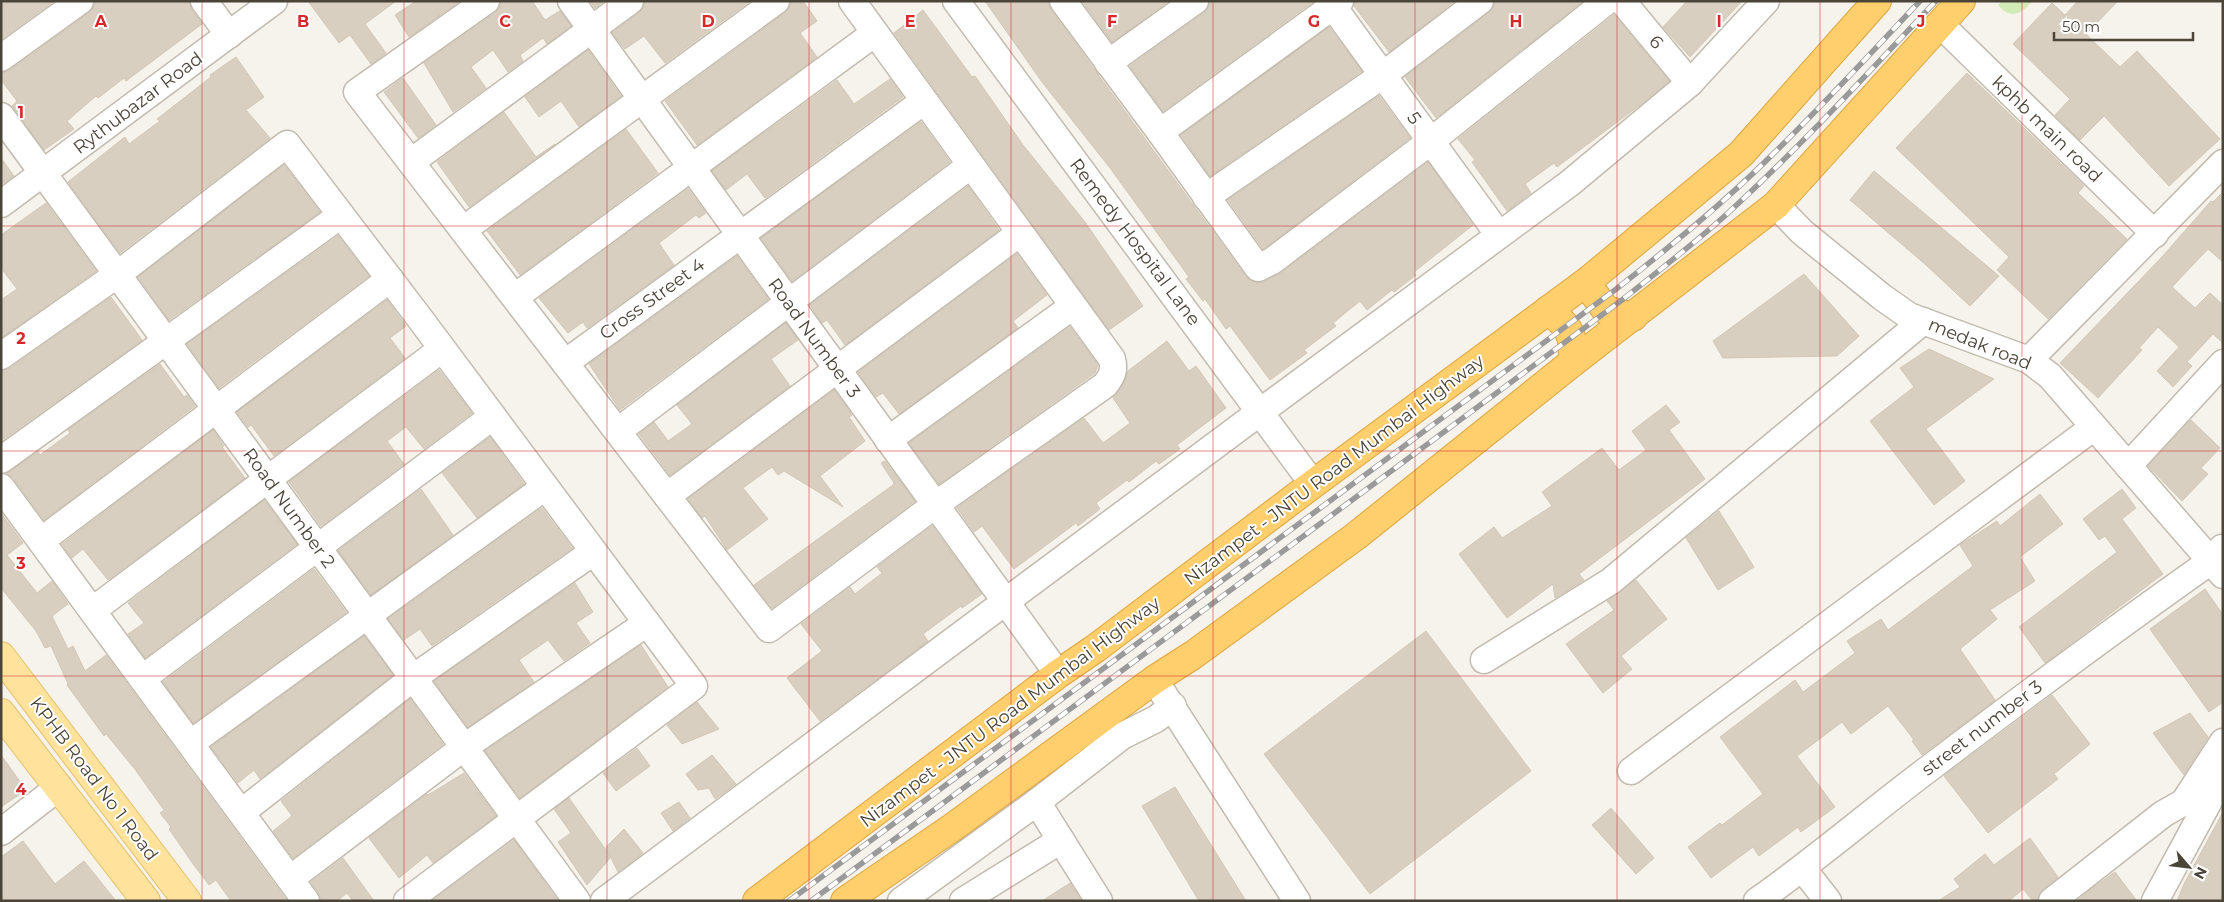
<svg xmlns="http://www.w3.org/2000/svg" width="2224" height="902" viewBox="0 0 2224 902" font-family="Montserrat,sans-serif">
<style>
.green{fill:#d2eab5}
.building{fill:#d8cfc1;stroke:#d3c7b4}
.lines{fill:none;stroke-linecap:round;stroke-linejoin:round}
.minor-casing{stroke:#c2bbae;stroke-width:29}
.major-casing{stroke:#e6c16a;stroke-width:30}
.highway-casing{stroke:#e0a43c;stroke-width:30}
.minor{stroke:#fff;stroke-width:26}
.major{stroke:#ffe39c;stroke-width:28}
.highway{stroke:#ffcf6e;stroke-width:28}
.rail-casing{stroke:#9a9a9a;stroke-width:5.5}
.rail{stroke:#fff;stroke-width:4;stroke-dasharray:11;stroke-linecap:butt}
.grid{fill:none;stroke:#d62828;stroke-width:1;stroke-opacity:0.55}
.labels{text-anchor:middle;dominant-baseline:central;stroke-width:4;stroke-linejoin:round;paint-order:stroke}
.street-label{font-size:18px;fill:#4b4439;stroke:#fff}
.grid-label{font-size:16px;text-anchor:middle;font-weight:bold;fill:#d62828;stroke:#fff;stroke-width:4;stroke-linejoin:round;paint-order:stroke}
</style>
<rect width="100%" height="100%" fill="#f6f3ec"/>
<path class="green" d="M2002,1H2032C2022,14 2010,20 1998,5Z"/>
<g class="building">
<path d="M1,1H54L1,39Z"/>
<path d="M95,1H189L192,10L202,24L126,81L124,78L98,98L96,96L67,121L74,129L44,150L12,106L17,101L1,80V73L10,70L89,13L93,8Z"/>
<path d="M308,1H396L365,24L386,53L371,64L350,35L339,43Z"/>
<path d="M416,1H460L409,37L395,15Z"/>
<path d="M501,1H532L545,20L560,11L571,26L547,44L543,38L520,55L523,61L508,72L493,50L471,67L486,88L453,112L424,63L495,13L499,8Z"/>
<path d="M590,1H604L595,8Z"/>
<path d="M645,1H750L665,63L644,36L625,49L612,33L639,13L643,7Z"/>
<path d="M791,1H803L817,21L800,33L817,57L697,145L665,101L785,13L789,7Z"/>
<path d="M985,1H1048L1051,10L1246,277L1252,281L1264,282L1281,273L1428,162L1473,225L1414,272L1416,275L1394,292L1392,290L1367,310L1360,301L1333,323L1336,326L1304,350L1307,353L1270,380L1230,326L1226,329L1205,299L1203,301L1186,279L1189,277L1110,168L1042,82Z"/>
<path d="M1082,1H1169L1112,42Z"/>
<path d="M1210,1H1314L1163,111L1130,66L1204,13L1208,8Z"/>
<path d="M1355,1H1455L1389,52L1354,6Z"/>
<path d="M1495,1H1583L1436,118L1405,77L1489,13L1494,7Z"/>
<path d="M1687,1H1742L1690,57L1663,27Z"/>
<path d="M2078,1H2118L2086,34L2120,67L2137,51L2220,139L2169,186L2104,116L2080,140L2055,115L2070,99L2013,44L2052,3L2065,15Z"/>
<path d="M923,10L972,77L975,76L1023,145L1085,222L1143,306L1109,330L894,33Z"/>
<path d="M1614,15L1669,81L1640,105L1557,167L1554,163L1525,184L1531,193L1507,211L1472,162L1475,160L1458,139Z"/>
<path d="M1329,27L1362,71L1210,176L1181,135Z"/>
<path d="M588,50L621,96L579,127L561,101L539,117L525,97Z"/>
<path d="M236,57L264,97L246,110L270,138L120,253L68,182L125,137L129,144L160,121L157,119L211,77L210,75Z"/>
<path d="M1967,73L2084,186L2078,193L2127,239L2048,319L1997,270L2009,257L1896,148Z"/>
<path d="M403,78L436,125L418,138L384,92Z"/>
<path d="M890,79L903,97L765,198L747,174L726,190L712,171L837,80L854,104Z"/>
<path d="M1379,96L1410,138L1263,249L1228,200Z"/>
<path d="M504,112L536,157L555,144L469,207L437,162Z"/>
<path d="M921,122L950,162L792,281L761,238Z"/>
<path d="M626,129L658,173L520,275L487,231Z"/>
<path d="M1,158L14,176L1,185Z"/>
<path d="M284,165L320,212L169,320L138,277Z"/>
<path d="M1874,171L1999,276L1970,306L1926,265L1850,200Z"/>
<path d="M968,186L999,230L845,345L827,320L822,323L810,305Z"/>
<path d="M688,189L706,213L699,218L696,215L659,243L674,265L587,328L583,322L568,333L539,298Z"/>
<path d="M2223,192V262L2208,249L2172,287L2195,308L2210,293L2223,305V343L2213,334L2187,362L2192,366L2173,387L2157,371L2179,347L2158,327L2139,348L2142,350L2098,398L2060,363L2161,258L2211,201L2213,202Z"/>
<path d="M46,203L96,271L1,338V300L17,289L1,268V235Z"/>
<path d="M338,236L369,276L219,388L187,344Z"/>
<path d="M1017,254L1047,295L1013,321L1018,328L899,414L883,393L876,397L858,372Z"/>
<path d="M737,256L768,299L620,410L589,364Z"/>
<path d="M1804,274L1859,336L1837,356L1723,358L1713,341Z"/>
<path d="M111,297L142,340L1,441V371L10,368Z"/>
<path d="M387,300L406,326L390,338L405,358L274,456L251,425L248,427L237,412Z"/>
<path d="M786,323L798,340L771,359L790,386L670,475L639,434L654,422L668,441L692,424L677,405Z"/>
<path d="M1070,327L1098,365L1095,373L939,484L909,443Z"/>
<path d="M1167,341L1189,371L1196,366L1226,408L1177,445L1180,449L1159,464L1156,461L1129,482L1127,480L1096,503L1100,509L1078,526L1076,523L1014,569L982,526L974,532L957,508L1084,418L1103,443L1130,423L1113,398L1124,383L1128,371Z"/>
<path d="M1929,349L1994,379L1926,429L1965,481L1934,505L1870,421L1914,387L1900,368Z"/>
<path d="M160,364L184,397L187,395L195,406L44,520L13,478L7,473L38,452L40,455L70,433L68,430Z"/>
<path d="M439,370L472,413L424,449L406,427L387,441L404,464L321,526L289,482Z"/>
<path d="M834,390L852,415L849,417L865,441L820,476L843,507L784,471L778,475L772,467L743,488L768,519L727,550L705,516L702,518L688,499Z"/>
<path d="M1666,405L1680,422L1669,430L1705,479L1579,574L1584,580L1555,598L1553,584L1507,618L1459,554L1494,527L1502,538L1552,506L1542,492L1602,448L1619,470L1646,450L1632,431Z"/>
<path d="M2191,420L2220,448L2201,468L2208,474L2182,501L2148,466Z"/>
<path d="M213,430L224,446L222,447L245,478L108,580L83,549L72,558L62,544Z"/>
<path d="M490,437L524,484L477,518L442,473Z"/>
<path d="M885,461L915,501L772,608L754,585L893,485L894,483L881,463Z"/>
<path d="M421,489L453,535L371,595L338,551Z"/>
<path d="M2122,489L2136,508L2122,519L2163,574L2045,663L2019,627L2117,552L2105,536L2099,540L2083,519Z"/>
<path d="M2040,494L2063,524L2020,557L2035,581L1990,610L1997,619L1960,649L1995,700L1922,755L1912,741L1914,740L1888,706L1851,734L1842,722L1797,756L1835,807L1801,832L1798,827L1759,856L1753,847L1711,878L1688,847L1720,823L1722,825L1763,794L1720,737L1795,680L1803,692L1855,653L1847,641L1881,619L1888,630L1973,566L1960,545L1997,521L2000,526Z"/>
<path d="M264,500L297,544L145,658L128,634L144,623L128,603Z"/>
<path d="M542,508L572,548L432,646L420,629L404,640L388,619Z"/>
<path d="M1719,511L1754,567L1718,590L1686,538Z"/>
<path d="M1,513L23,543L7,555L37,593L52,581L68,604L52,616L68,649L73,646L85,671L106,655L287,901H231L216,880L209,885L191,861L169,829L171,827L160,813L164,810L134,768L106,734L104,736L67,685L68,684L51,646L45,648L36,631L1,588Z"/>
<path d="M932,526L982,594L962,608L961,606L923,634L928,641L820,721L787,678L822,651L801,624L850,587L855,594L882,573L877,567Z"/>
<path d="M314,569L346,612L193,723L163,682Z"/>
<path d="M1636,580L1667,619L1621,656L1632,669L1603,693L1566,644L1614,610L1607,601Z"/>
<path d="M575,583L593,612L576,623L590,643L564,661L548,640L519,660L534,682L468,727L434,681Z"/>
<path d="M2205,589L2223,615V702L2209,712L2150,629Z"/>
<path d="M1426,631L1531,771L1370,894L1264,754Z"/>
<path d="M364,636L393,675L260,779L254,770L238,783L211,747Z"/>
<path d="M641,645L668,687L520,798L485,751Z"/>
<path d="M2052,695L2090,744L2054,774L2058,779L1988,833L1944,776Z"/>
<path d="M410,699L443,744L293,858L273,831L292,816L281,801Z"/>
<path d="M697,702L719,729L682,744L667,725Z"/>
<path d="M2190,713L2208,737L2184,775L2153,733Z"/>
<path d="M637,748L650,766L616,791L603,773Z"/>
<path d="M1,755L26,790L1,807Z"/>
<path d="M712,755L736,784L715,799L709,788L698,790L686,774Z"/>
<path d="M464,773L496,816L433,863L427,855L399,878L369,838L427,794L428,795Z"/>
<path d="M1175,787L1246,901H1199L1142,806Z"/>
<path d="M569,798L611,857L587,885L558,842L571,833L554,809Z"/>
<path d="M679,802L690,818L673,831L661,813Z"/>
<path d="M1611,808L1654,858L1636,874L1592,825Z"/>
<path d="M2223,812V901H2177L2184,884Z"/>
<path d="M624,829L643,853L618,872L606,847Z"/>
<path d="M2030,838L2058,877L2042,890L2037,901H2033L2023,889L2009,901H1938L1960,887L1954,879L1985,854L1994,865Z"/>
<path d="M514,840L558,901H432Z"/>
<path d="M23,841L55,884L84,861L116,901H1V857Z"/>
<path d="M343,858L361,883L374,901H353L347,893L337,901H321L318,893L311,882Z"/>
<path d="M2115,872L2137,901H2077L2094,887Z"/>
<path d="M1070,883L1081,901H1042Z"/>
</g>
<g class="lines">
<defs>
<g id="minor">
<path d="M204,1L229,35"/>
<path d="M486,1L357,92L769,629L935,505L1105,385C1112,376 1115,371 1112,359L852,1"/>
<path d="M571,1L1058,674"/>
<path d="M956,1L1313,484"/>
<path d="M1063,1L1160,132"/>
<path d="M1329,1L1499,235"/>
<path d="M1340,1L1160,132L1258,268L1272,261L1431,141L1607,1"/>
<path d="M1622,1L1690,83"/>
<path d="M1940,24L2155,234"/>
<path d="M1,58L80,1"/>
<path d="M1108,63L1195,1"/>
<path d="M1,116L577,901"/>
<path d="M411,162L630,1"/>
<path d="M1206,197L1383,75L1480,1"/>
<path d="M1,204L274,1"/>
<path d="M1776,205L1802,232L1882,297L1909,316L2029,360L2050,376L2223,575"/>
<path d="M463,230L776,1"/>
<path d="M515,297L875,33"/>
<path d="M1,356L118,274L287,144L421,320L694,686L407,901"/>
<path d="M2029,360L2223,163"/>
<path d="M565,363L924,101"/>
<path d="M618,431L971,165"/>
<path d="M888,440L1073,306"/>
<path d="M1,460L341,215"/>
<path d="M2128,466L2223,363"/>
<path d="M1,487L306,901"/>
<path d="M667,496L1020,233"/>
<path d="M42,540L390,279"/>
<path d="M93,610L442,349"/>
<path d="M1484,660L1611,581L1923,321"/>
<path d="M143,678L492,417"/>
<path d="M1163,693L1297,901"/>
<path d="M191,743L545,487"/>
<path d="M1631,771L2094,427"/>
<path d="M1037,802L1099,901"/>
<path d="M242,812L413,678L593,552"/>
<path d="M1,832L59,787"/>
<path d="M1803,869L1828,901"/>
<path d="M290,879L463,748L647,623"/>
<path d="M604,901L1260,412L1570,183L1690,83L1766,1"/>
<path d="M901,901L1037,802L1122,736L1156,719L1173,706"/>
<path d="M963,901L1061,840"/>
<path d="M1757,901C1817,859 1872,811 1931,767C2023,697 2116,628 2211,561L2222,548"/>
<path d="M2052,901L2163,814L2184,802L2223,742"/>
<path d="M2155,901L2223,775"/>
</g>
<g id="major">
<path d="M1,656L187,901"/>
<path d="M1,713L146,901"/>
</g>
<g id="highway">
<path d="M1589,280L1592,291L1606,310L1633,317"/>
<path d="M1548,310C1571,329 1573,332 1573,362"/>
<path d="M757,901L1058,674L1096,648L1313,484L1589,280L1741,154L1877,1"/>
<path d="M845,901L953,827L1154,680L1193,655L1356,536L1573,362L1776,205L1961,1"/>
</g>
</defs>
<use href="#minor" class="minor-casing"/>
<use href="#major" class="major-casing"/>
<use href="#highway" class="highway-casing"/>
<use href="#minor" class="minor"/>
<use href="#major" class="major"/>
<use href="#highway" class="highway"/>
<defs>
<g id="rail">
<path d="M789,901L1615,290C1670,247 1724,203 1773,154C1823,105 1871,53 1920,1"/>
<path d="M811,901L1622,300C1657,272 1694,244 1728,213C1801,146 1868,73 1936,1"/>
</g>
</defs>
<use href="#rail" class="rail-casing"/>
<use href="#rail" class="rail"/>
</g>
<path class="grid" d="M202,1V901M404,1V901M607,1V901M809,1V901M1011,1V901M1213,1V901M1415,1V901M1617,1V901M1820,1V901M2022,1V901M1,226H2223M1,451H2223M1,676H2223"/>
<g class="labels">
<g class="street-label">
<text transform="translate(1656 42) rotate(50)">6</text>
<text transform="translate(138 103) rotate(-37)">Rythubazar Road</text>
<text transform="translate(1414 118) rotate(54)">5</text>
<text transform="translate(2047 129) rotate(44)">kphb main road</text>
<text transform="translate(1135 242) rotate(53)">Remedy Hospital Lane</text>
<text transform="translate(652 299) rotate(-36)">Cross Street 4</text>
<text transform="translate(814 338) rotate(54)">Road Number 3</text>
<text transform="translate(1980 344) rotate(22)">medak road</text>
<text transform="translate(1334 470) rotate(-37)">Nizampet - JNTU Road Mumbai Highway</text>
<text transform="translate(289 508) rotate(54)">Road Number 2</text>
<text transform="translate(1010 712) rotate(-37)">Nizampet - JNTU Road Mumbai Highway</text>
<text transform="translate(1982 728) rotate(-37)">street number 3</text>
<text transform="translate(94 779) rotate(53)">KPHB Road No 1 Road</text>
</g>
</g>
<g class="grid-label">
<text x="101" y="27">A</text>
<text x="303" y="27">B</text>
<text x="505" y="27">C</text>
<text x="708" y="27">D</text>
<text x="910" y="27">E</text>
<text x="1112" y="27">F</text>
<text x="1314" y="27">G</text>
<text x="1516" y="27">H</text>
<text x="1719" y="27">I</text>
<text x="1921" y="27">J</text>
<text x="21" y="118">1</text>
<text x="21" y="344">2</text>
<text x="21" y="569">3</text>
<text x="21" y="795">4</text>
</g>
<rect width="2224" height="902" fill="none" stroke="#4b4439" stroke-width="5"/>
<g transform="translate(2189 867) rotate(118)" stroke="#ffffff" stroke-width="4" paint-order="stroke">
<path d="M0-4L9 19L0 12L-9 19Z" fill="#4b4439"/>
<text y="-8" font-size="14" font-weight="bold" text-anchor="middle" fill="#4b4439">N</text>
</g>
<path d="M2054 32v8h139v-8" fill="none" stroke="#4b4439" stroke-width="2.5"/>
<text x="2062" y="32" font-size="15" fill="#4b4439" stroke="#ffffff" stroke-width="4" paint-order="stroke">50 m</text>
</svg>
